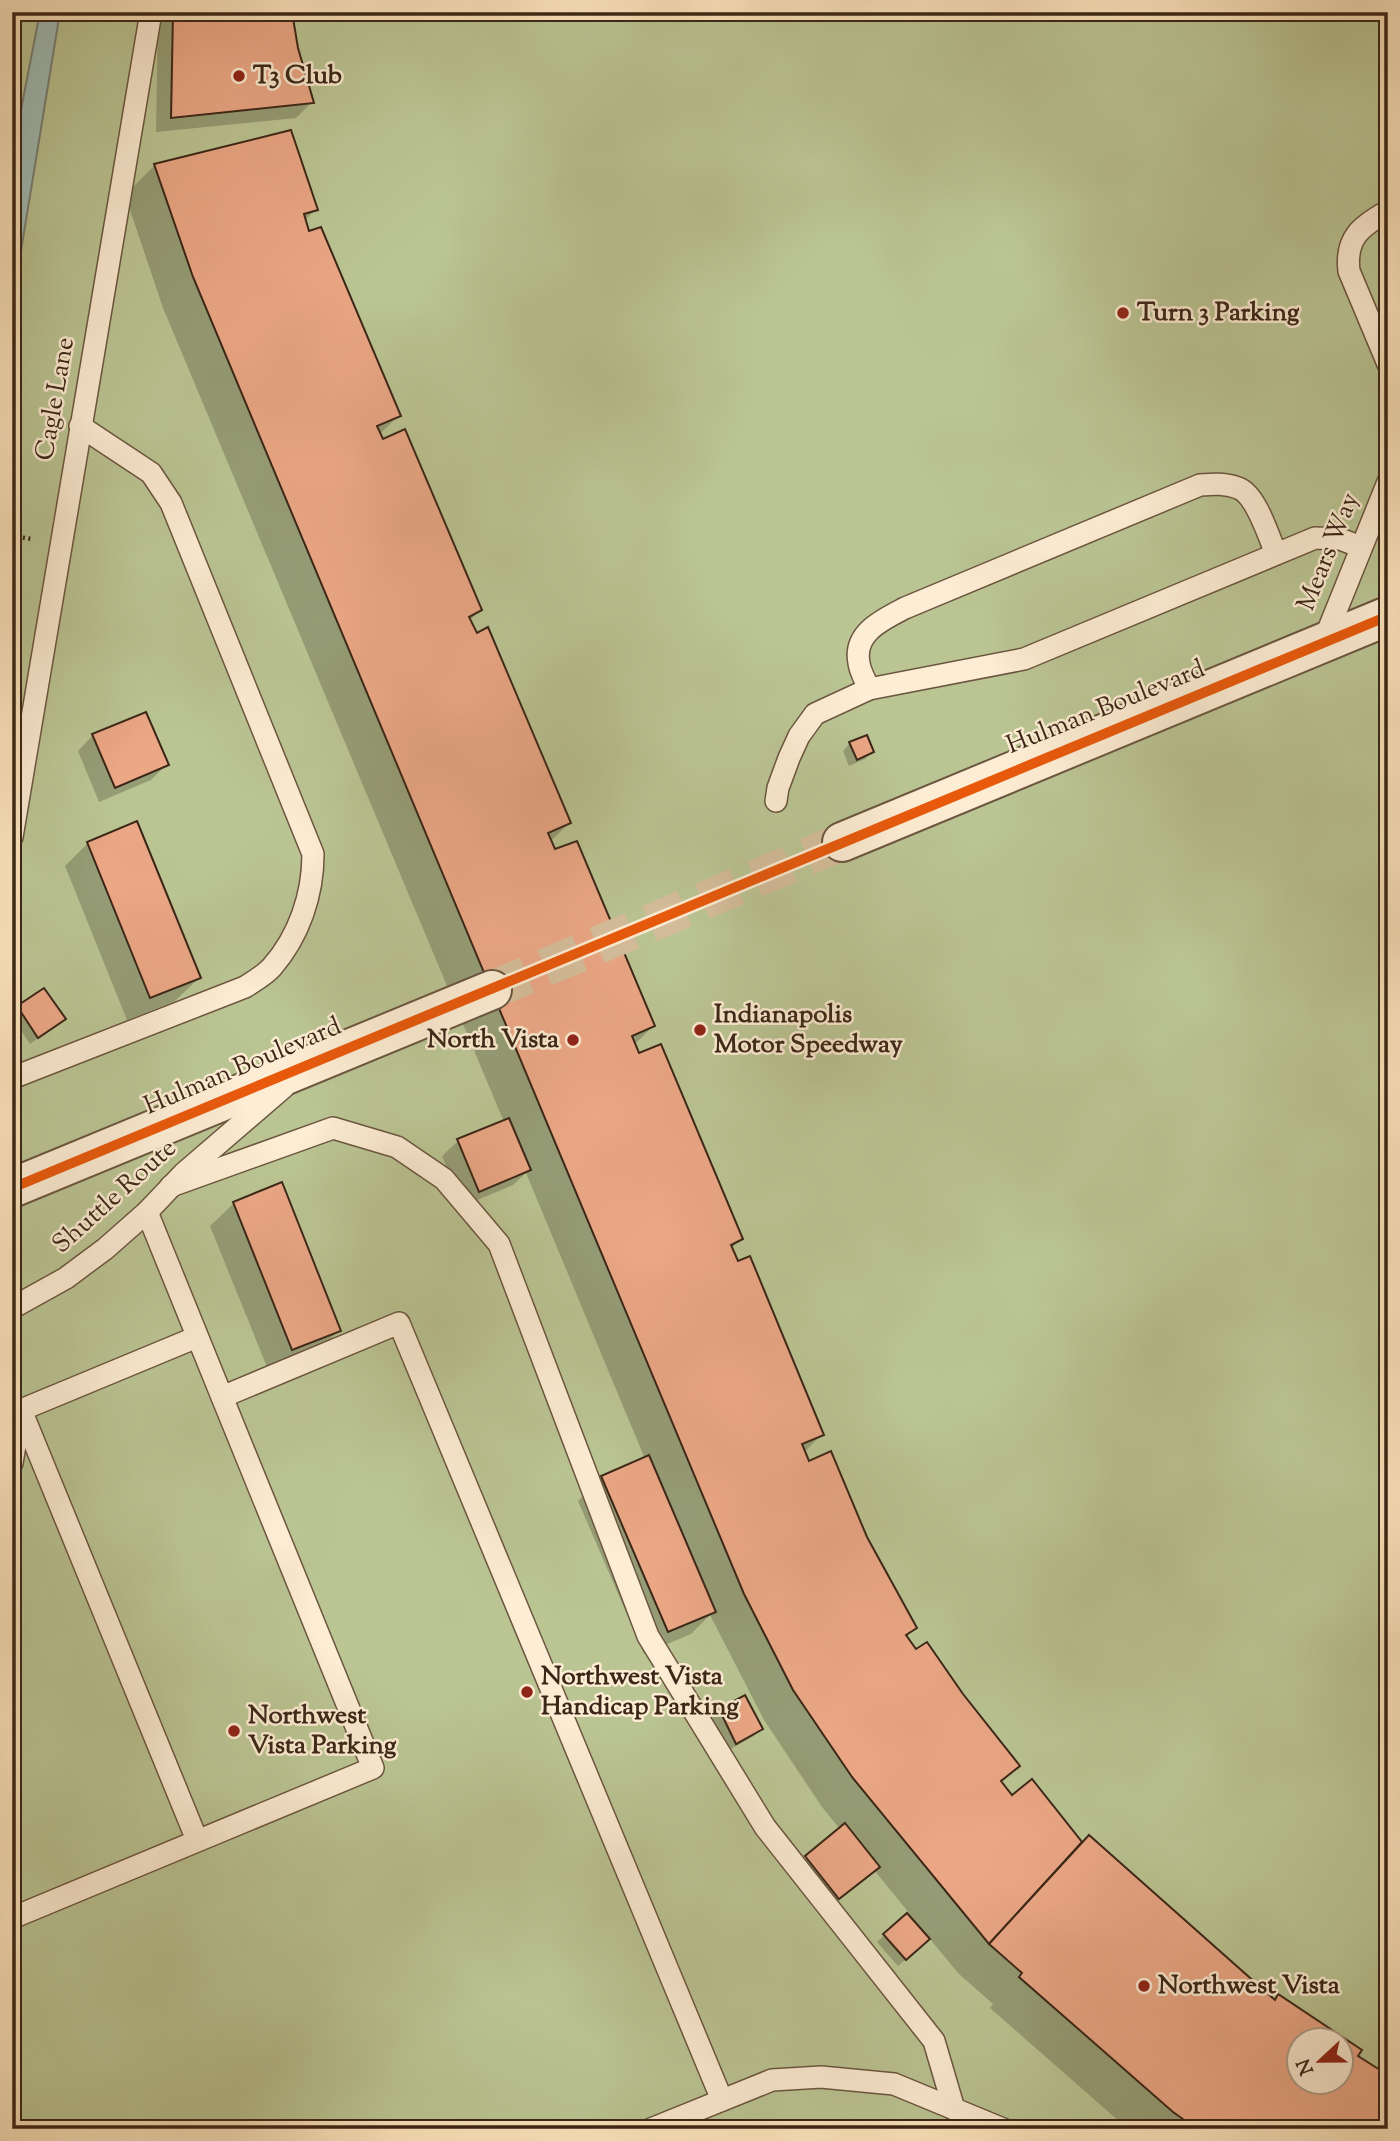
<svg xmlns="http://www.w3.org/2000/svg" width="1400" height="2141" viewBox="0 0 1400 2141" font-family="'Sorts Mill Goudy',serif">
<style>
.green{fill:#bbc594;stroke:#7b7656;stroke-width:2;fill-rule:evenodd}
.water{fill:#a0beb8;stroke:#788178;stroke-width:2}
.shadow{fill:#0003;fill-rule:evenodd}
.building{fill:#eba786;stroke:#3b2617;stroke-width:2;fill-rule:evenodd}
.lines{fill:none;stroke-linecap:round;stroke-linejoin:round}
.minor-tunnel{stroke:#d5be9c;stroke-width:38;stroke-dasharray:38 19;stroke-linecap:butt}
.service-casing{stroke:#6b5640;stroke-width:24}
.minor-casing{stroke:#6b5640;stroke-width:42}
.path{stroke:#3b2617;stroke-width:4.5;stroke-dasharray:2 3.5;stroke-linecap:butt}
.service{stroke:#fdedd4;stroke-width:21}
.minor{stroke:#fdedd4;stroke-width:38}
.cycleway-casing{stroke:#fdedd4;stroke-width:15}
.cycleway{stroke:#e8590c;stroke-width:10}
.poi-dot{fill:#8f2418;stroke:#fdedd4;stroke-width:2.5}
.labels{text-anchor:middle;dominant-baseline:central;stroke-width:5;stroke-linejoin:round;paint-order:stroke}
.poi-label{font-size:26px;font-weight:bold;fill:#3b2617;stroke:#fdedd4;text-anchor:start}
.street-label{font-size:26px;fill:#3b2617;stroke:#fdedd4}
</style>
<rect width="100%" height="100%" fill="#fce4bd"/>
<filter id="stains"><feTurbulence type="fractalNoise" baseFrequency=".00286" numOctaves="4"/><feColorMatrix values="0 0 0 0 .2 0 0 0 0 .09 0 0 0 0 .02 0 0 0 .5 -.17"/></filter>
<radialGradient id="worn" r=".72"><stop offset=".6" stop-color="#630" stop-opacity="0"/><stop offset="1" stop-color="#630" stop-opacity=".3"/></radialGradient>
<path class="green" d="M31,12H1388V2129H12V20ZM1298,2039H1340V2082H1298Z"/>
<path class="water" d="M40,12H60L12,306V156Z"/>
<g class="shadow">
<path d="M158,12H290L296,49L312,102L296,118L156,132Z"/>
<path d="M155,165L316,209L304,221L399,415L379,435L480,610L469,621L569,823L550,842L653,1026L634,1045L741,1239L731,1249L822,1434L804,1453L808,1463L866,1537L915,1628L906,1637L915,1652L961,1695L1018,1765L1000,1783L1012,1797L1032,1781L1082,1845L1274,2002L1279,1997L1359,2051L1356,2056L1388,2129H1128L990,2008L993,2004L959,1974L929,1938L898,1966L877,1942L909,1913L874,1870L831,1905L799,1865L840,1829L822,1807L764,1720L710,1615L691,1634L644,1654L578,1501L602,1477L645,1459L526,1173L513,1185L463,1206L442,1156L458,1141L504,1122L163,308L125,195ZM1298,2039H1340V2082H1298Z"/>
<path d="M93,735L166,765L151,780L99,802L78,751Z"/>
<path d="M850,743L872,752L865,759L849,766L843,751Z"/>
<path d="M88,843L199,978L175,1001L127,1020L65,866Z"/>
<path d="M18,1008L63,1019L30,1044L12,1017V1013Z"/>
<path d="M234,1203L339,1330L316,1353L269,1372L210,1226Z"/>
<path d="M744,1697L761,1729L754,1736L729,1750L712,1718L720,1711Z"/>
</g>
<g class="building">
<path d="M173,12H292L298,48L314,103L171,118Z"/>
<path d="M291,130L318,210L304,214L309,231L321,227L401,416L377,426L383,439L405,429L482,610L469,617L477,633L488,627L571,823L548,833L555,849L577,841L655,1026L632,1036L639,1053L661,1044L743,1239L731,1245L738,1261L750,1256L824,1435L802,1444L809,1461L831,1451L867,1537L917,1628L906,1635L916,1649L927,1642L963,1694L1020,1766L1001,1781L1012,1795L1032,1779L1082,1842L989,1944L852,1777L793,1690L744,1594L193,277L154,164Z"/>
<path d="M146,712L169,765L115,788L92,734Z"/>
<path d="M867,735L874,752L857,760L849,742Z"/>
<path d="M137,821L201,978L150,998L87,842Z"/>
<path d="M44,988L66,1019L38,1038L17,1006Z"/>
<path d="M509,1118L531,1170L479,1192L457,1139Z"/>
<path d="M282,1182L341,1331L292,1350L233,1202Z"/>
<path d="M649,1455L716,1612L668,1632L601,1476Z"/>
<path d="M745,1695L763,1729L736,1744L719,1709Z"/>
<path d="M845,1823L880,1867L839,1899L805,1856Z"/>
<path d="M1089,1835L1275,2000L1278,1994L1362,2050L1358,2056L1388,2075V2129H1197L1173,2112L1019,1977L1022,1973L989,1944ZM1298,2039H1340V2082H1298Z"/>
<path d="M907,1913L930,1939L906,1960L883,1934Z"/>
</g>
<g class="lines">
<path class="minor-tunnel" d="M492,990L842,842"/>
<defs>
<g id="service">
<path d="M1388,211C1361,226 1345,238 1349,271L1388,364"/>
<path d="M1323,643L1388,482"/>
<path d="M869,689C866,681 860,672 859,663C853,633 882,620 905,608L1200,485C1213,484 1226,483 1238,488C1256,494 1269,537 1276,554"/>
<path d="M776,801L778,788L789,758L799,736L815,714L869,689L1024,659L1315,538L1340,539L1361,547"/>
<path d="M12,837L151,12"/>
<path d="M12,1078L245,987C254,981 265,975 272,967C299,936 313,895 313,854L171,503L151,473L80,426"/>
<path d="M171,1186L333,1128L397,1147L444,1179L499,1244L648,1636L765,1827L934,2041L954,2109"/>
<path d="M147,1212L222,1397L399,1323L722,2100"/>
<path d="M12,1308L66,1278L105,1249L147,1212L184,1173L284,1087"/>
<path d="M21,1410L197,1840"/>
<path d="M12,1463L21,1410L197,1337"/>
<path d="M12,1918L373,1768L222,1397"/>
<path d="M651,2129L772,2080L821,2077L894,2084L1003,2129"/>
</g>
<g id="minor">
<path d="M842,842L1388,616"/>
<path d="M12,1188L492,990"/>
</g>
</defs>
<use href="#service" class="service-casing"/>
<use href="#minor" class="minor-casing"/>
<path class="path" d="M12,536L32,539"/>
<use href="#service" class="service"/>
<use href="#minor" class="minor"/>
<defs>
<path id="cycleway" d="M12,1188L1388,616"/>
</defs>
<use href="#cycleway" class="cycleway-casing"/>
<use href="#cycleway" class="cycleway"/>
</g>
<g class="poi-dot">
<circle cx="239" cy="76" r="7"/>
<circle cx="1123" cy="313" r="7"/>
<circle cx="700" cy="1030" r="7"/>
<circle cx="573" cy="1040" r="7"/>
<circle cx="527" cy="1692" r="7"/>
<circle cx="234" cy="1731" r="7"/>
<circle cx="1144" cy="1986" r="7"/>
</g>
<g class="labels">
<g class="poi-label">
<text x="253" y="76">T3 Club</text>
<text x="1137" y="313">Turn 3 Parking</text>
<text x="714" y="1015">Indianapolis<tspan x="714" dy="30">Motor Speedway</tspan></text>
<text x="559" y="1040" text-anchor="end">North Vista</text>
<text x="541" y="1677">Northwest Vista<tspan x="541" dy="30">Handicap Parking</tspan></text>
<text x="248" y="1716">Northwest<tspan x="248" dy="30">Vista Parking</tspan></text>
<text x="1158" y="1986">Northwest Vista</text>
</g>
<g class="street-label">
<text transform="translate(56 399) rotate(-80)">Cagle Lane</text>
<text transform="translate(1329 552) rotate(-68)">Mears Way</text>
<text transform="translate(1106 708) rotate(-22)">Hulman Boulevard</text>
<text transform="translate(243 1067) rotate(-23)">Hulman Boulevard</text>
<text transform="translate(115 1197) rotate(-42)">Shuttle Route</text>
</g>
</g>
<rect width="1400" height="2141" fill="none" stroke="#fce4bd" stroke-width="42"/>
<rect x="14" y="14" width="1372" height="2113" fill="none" stroke="#3b2617" stroke-width="3.5"/>
<rect x="21" y="21" width="1358" height="2099" fill="none" stroke="#3b2617" stroke-width="2"/>
<g transform="translate(1320 2061) rotate(248)"><circle r="33" fill="#fdedd4" stroke="#af9d88" stroke-width="2"/>
<path d="M0-5L12 26L0 18L-12 26Z" fill="#8f2418"/>
<text y="-10" font-size="19" font-weight="bold" text-anchor="middle" fill="#3b2617">N</text>
</g>
<rect width="100%" height="100%" filter="url(#stains)"/>
<rect width="100%" height="100%" fill="url(#worn)"/>
</svg>
